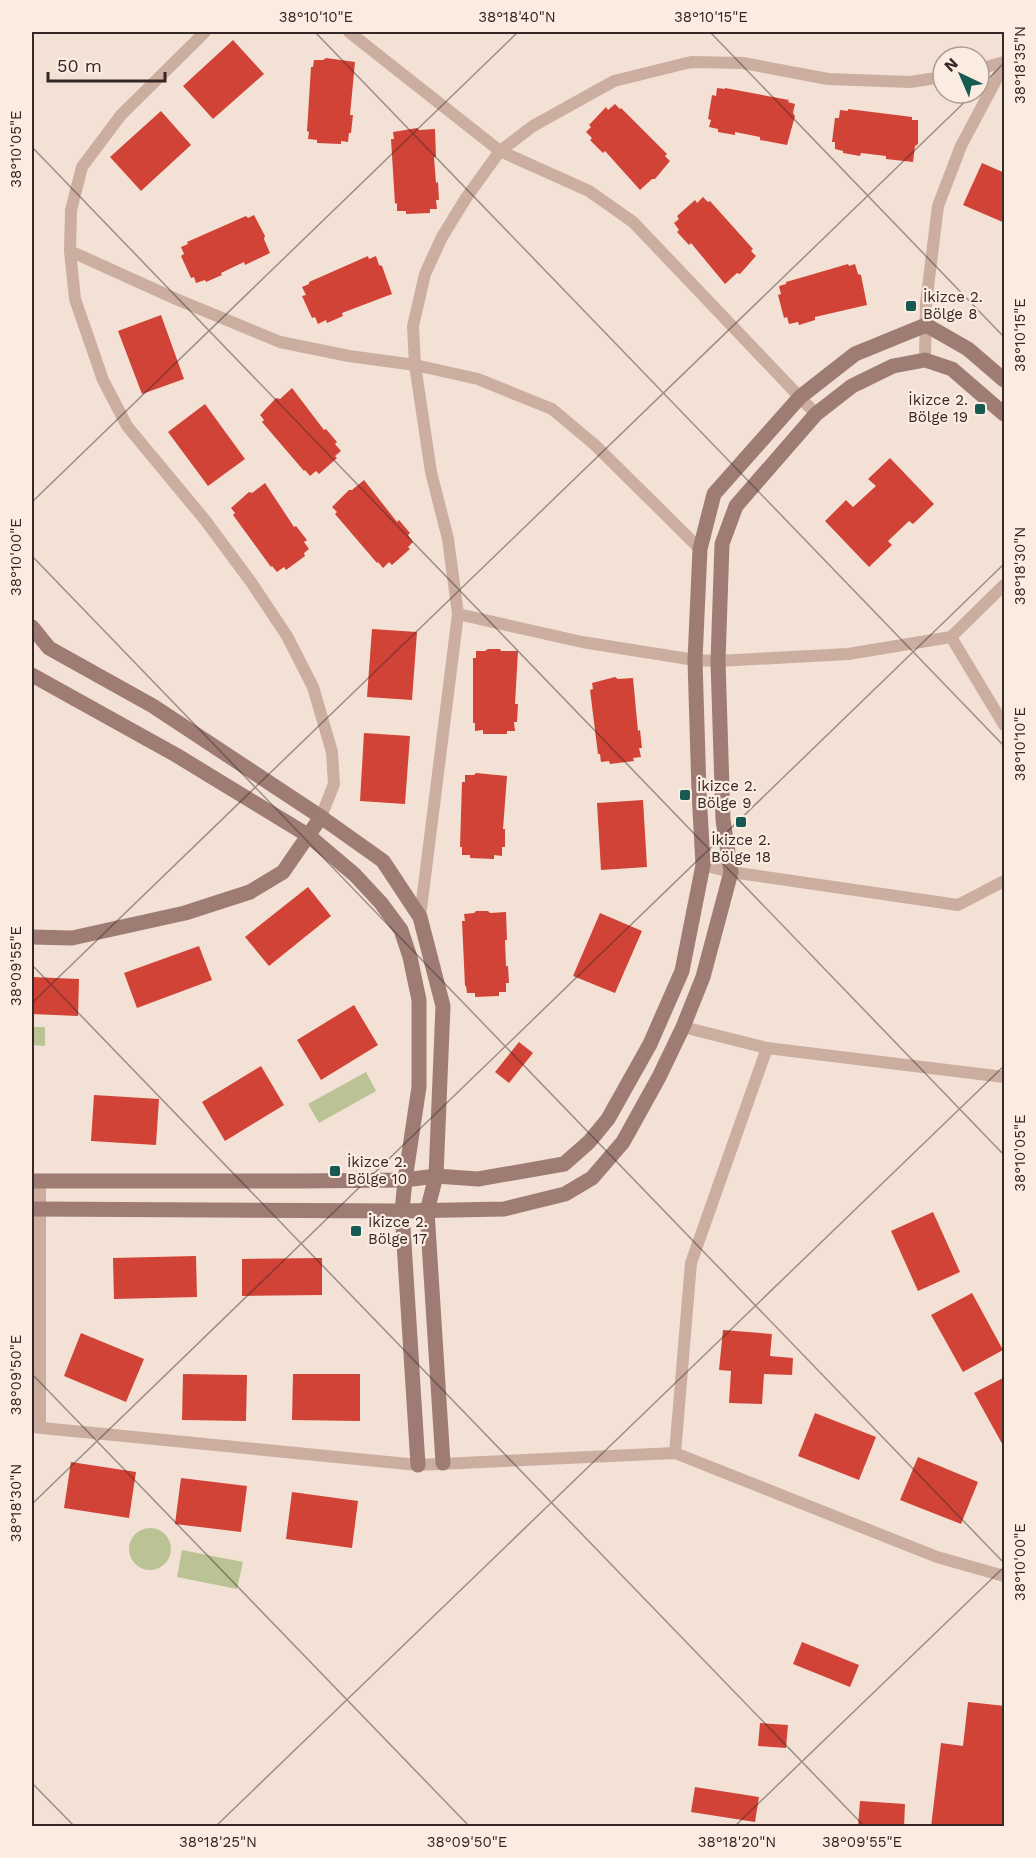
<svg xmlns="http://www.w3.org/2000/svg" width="1036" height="1858" viewBox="0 0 1036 1858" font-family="'Work Sans',sans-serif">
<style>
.green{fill:#bbc395}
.building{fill:#d14336}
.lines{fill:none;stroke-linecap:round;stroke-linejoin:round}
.street{stroke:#ccaea1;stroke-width:12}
.secondary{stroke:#9f7c73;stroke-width:15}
.ticks{fill:none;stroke:#352725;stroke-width:1.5;stroke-opacity:0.45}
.poi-dot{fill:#175a54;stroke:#fbece2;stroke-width:2}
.labels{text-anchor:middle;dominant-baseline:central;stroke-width:4.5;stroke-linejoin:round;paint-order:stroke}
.poi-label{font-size:15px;fill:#352725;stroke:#fbece2;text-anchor:start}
.neatline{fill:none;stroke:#352725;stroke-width:2}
.ticks-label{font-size:15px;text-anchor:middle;fill:#352725}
</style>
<rect width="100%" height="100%" fill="#f3e1d6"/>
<g class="green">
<path d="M32,1027H45V1046L32,1045Z"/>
<path d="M366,1072L376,1091L319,1123L308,1104Z"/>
<circle cx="150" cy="1549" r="21"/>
<path d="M182,1550L243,1562L237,1589L177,1577Z"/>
</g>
<g class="building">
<path d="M233,40L264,74L213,119L183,86Z"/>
<path d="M326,58L355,62L350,115H353L351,133H349L348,142L341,141V144L317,143V140L308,139L309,132L307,131L311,67H313L314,60H323Z"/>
<path d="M717,88L725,89V88L789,100L788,102L795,104L793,113L795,116L787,145L760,140V137L735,132V135L718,132V129L709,127L711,120L708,119L712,95L716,96Z"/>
<path d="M615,104L620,109L621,108L667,154L665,156L670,161L655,179H652L640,190L605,151L603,153L590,140L592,138L586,132L591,127L589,125L606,107L608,110Z"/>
<path d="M848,109L912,117V120H918V144L915,146L913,162L886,159V156L861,153L860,156L843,153V151L835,149V142H832L835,118H839L840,110L848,111Z"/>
<path d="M161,111L191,145L141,191L110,157Z"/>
<path d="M417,128L419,130L435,129L436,157H434L436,183L438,182L439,200H436L437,209H430V213L406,214V211H397V203L395,204L391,139H394L393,132Z"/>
<path d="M982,163L1005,173V223L963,205Z"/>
<path d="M703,197L708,202L710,201L753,249L751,251L756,256L740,274L737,273L725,284L691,243L689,245L677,232L679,230L674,223L679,219L677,216L695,200L697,203Z"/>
<path d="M254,215L265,236L264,239L270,253L245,265L244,262L221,273L222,275L206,282L205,280L196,283L194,277L191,278L181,256L184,254L181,247L188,244L187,242L246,216L248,218Z"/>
<path d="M368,256L369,259L376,256L379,265L382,266L392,294L342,313L343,316L327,323L326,320L318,324L315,317L312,318L302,296L306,295L302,287L309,284V282Z"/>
<path d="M848,264L849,266L855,264L858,274L861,275L867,305L815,317V320L799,325L798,322L789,324L787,317L784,318L778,295L781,294L779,286L786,284V282Z"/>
<path d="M161,315L184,379L142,394L118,331Z"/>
<path d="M292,388L324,430L326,429L337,442L335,444L341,451L335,456L337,458L319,474L316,471L310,476L305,470L304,471L262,422L264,420L260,415L276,398L280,399Z"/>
<path d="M205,404L245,459L208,486L168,432Z"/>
<path d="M890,458L934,504L913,524L909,521L888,541L892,545L869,567L825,521L846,500L853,507L876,486L868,479Z"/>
<path d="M364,480L397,522L399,520L410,533L408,535L413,542L408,547L410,549L392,565L389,562L383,568L378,562L377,563L335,514L337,512L332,507L349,490H352Z"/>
<path d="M265,483L294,527L296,526L307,540L304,542L309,549L304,553L305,556L286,570L284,567L277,572L272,566L271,567L233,515L235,513L231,508L249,492L252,493Z"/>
<path d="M372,629L417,632L412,700L367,697Z"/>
<path d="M488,649H500L501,651H518L515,704H518L517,722H514L515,731H507V734H483V730L475,731V723H473V658H476V651H485Z"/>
<path d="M615,677L618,679L633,678L638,731L640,730L642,748H639L641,757L633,758L634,761L610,764L609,761L601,762L600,754H598L590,690L593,689L592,683Z"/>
<path d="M364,733L410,736L405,804L360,801Z"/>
<path d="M476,773L507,776L503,829H505V847H502V856L494,855V859L470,858V855H462V847H460L462,782H465V775H474Z"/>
<path d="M643,800L647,867L601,870L597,803Z"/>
<path d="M308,887L331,916L269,966L245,937Z"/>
<path d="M476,911H488L490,913L506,912L507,940H505L506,966H508L509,983H506V992H499V996L475,997V993H467L466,986H465L462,921H465L464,914L474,913Z"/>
<path d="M600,913L642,931L615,993L573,976Z"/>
<path d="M199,946L212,980L137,1008L124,973Z"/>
<path d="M32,977L79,979L78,1016L32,1014Z"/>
<path d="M354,1005L378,1045L321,1080L297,1040Z"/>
<path d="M519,1042L533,1053L509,1083L495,1072Z"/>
<path d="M261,1066L284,1105L225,1141L202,1102Z"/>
<path d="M94,1095L159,1099L156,1145L91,1141Z"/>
<path d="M933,1212L960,1272L918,1291L891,1231Z"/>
<path d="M196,1256L197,1297L114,1299L113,1258Z"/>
<path d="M322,1258V1295L242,1296V1259Z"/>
<path d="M972,1293L1003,1350L963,1372L931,1315Z"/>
<path d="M723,1330L772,1334L770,1356L793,1358L792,1375L764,1374L762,1404L729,1403L731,1371L719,1370Z"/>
<path d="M81,1333L144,1359L126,1402L64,1376Z"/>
<path d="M183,1374L247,1375L246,1421L182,1420Z"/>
<path d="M293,1374H360V1421L292,1420Z"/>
<path d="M1005,1377V1449L974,1393Z"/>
<path d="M815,1413L876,1437L859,1480L798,1456Z"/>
<path d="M918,1457L978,1482L961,1524L900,1500Z"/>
<path d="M71,1462L136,1472L129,1518L64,1508Z"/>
<path d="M181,1478L247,1486L241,1532L175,1524Z"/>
<path d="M292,1492L358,1501L352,1548L286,1539Z"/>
<path d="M802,1642L859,1665L850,1687L793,1664Z"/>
<path d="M968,1702L1005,1706V1827H931L941,1743L963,1746Z"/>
<path d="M760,1723L788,1725L786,1748L758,1746Z"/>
<path d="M695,1787L759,1797L755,1822L691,1812Z"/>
<path d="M860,1801L905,1804L904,1827H858Z"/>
</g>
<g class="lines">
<g class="street">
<path d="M205,32L121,115L82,167L71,210L70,251L75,299L103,380L127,426L205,520L251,582L287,636L313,687L332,752L334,784L321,817"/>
<path d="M349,32L500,151L589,191L633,222L816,414"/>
<path d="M979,69L1004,62"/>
<path d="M70,251L176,299L280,342L349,356L415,365L478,379L552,409L595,445L700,549"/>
<path d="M925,360L926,303L938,206L961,146L1004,65"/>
<path d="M458,614L582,642L695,660L718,661L848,654L951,637L1004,585"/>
<path d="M951,637L1004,725"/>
<path d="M703,865L731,872L958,905L1004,881"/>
<path d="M420,917L458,614L448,539L431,472L415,365L413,326L425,274L442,237L466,198L500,151L533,126L614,81L691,62L743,63L828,79L910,82L943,77"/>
<path d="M683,1027L767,1048L1004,1077"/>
<path d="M32,1427L418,1465L675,1453L937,1557L1004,1576"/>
<path d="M40,1428V1181"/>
<path d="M675,1453L691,1263L767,1048"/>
</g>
<g class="secondary">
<path d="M32,627L49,648L153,706L321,817L383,861L420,917L443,1006L436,1176L427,1211L443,1463"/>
<path d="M32,675L176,755L309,836L355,875L381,903L401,930L410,957L419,1000V1087L405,1180L402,1211L418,1465"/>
<path d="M32,937L72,938L185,913L250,892L283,872L321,817"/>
<path d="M32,1181H299L405,1180L436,1176L478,1179L564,1164L589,1142L608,1119L650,1044L682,971L703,865L699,792L695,660L700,549L714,494L800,397L855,354L926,325L968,349L1004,380"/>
<path d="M32,1209L402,1211L504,1209L565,1194L592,1178L623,1142L659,1077L683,1027L703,977L731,872L723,820L718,661L722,544L736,506L816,414L852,386L893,366L925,360L952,369L1004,414"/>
</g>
</g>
<path class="ticks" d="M315,32L1004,746M710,32L1004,337M979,88L1004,63M32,147L1004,1155M32,502L518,32M32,556L1004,1563M32,965L864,1826M32,1003L974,93M32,1374L469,1826M32,1504L1004,564M32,1783L74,1826M216,1826L1004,1066M735,1826L1004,1567"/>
<g class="poi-dot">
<rect x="905" y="300" width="12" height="12" rx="3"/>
<rect x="974" y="403" width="12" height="12" rx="3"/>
<rect x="679" y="789" width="12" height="12" rx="3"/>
<rect x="735" y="816" width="12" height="12" rx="3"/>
<rect x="329" y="1165" width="12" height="12" rx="3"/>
<rect x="350" y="1225" width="12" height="12" rx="3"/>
</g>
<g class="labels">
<g class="poi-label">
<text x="923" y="297">İkizce 2.<tspan x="923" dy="17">Bölge 8</tspan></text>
<text x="968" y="400" text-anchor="end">İkizce 2.<tspan x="968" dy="17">Bölge 19</tspan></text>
<text x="697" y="786">İkizce 2.<tspan x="697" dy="17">Bölge 9</tspan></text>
<text x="741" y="840" text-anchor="middle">İkizce 2.<tspan x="741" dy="17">Bölge 18</tspan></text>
<text x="347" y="1162">İkizce 2.<tspan x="347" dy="17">Bölge 10</tspan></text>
<text x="368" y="1222">İkizce 2.<tspan x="368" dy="17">Bölge 17</tspan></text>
</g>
</g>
<rect width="1036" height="1858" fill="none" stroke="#fbece2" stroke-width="66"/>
<g transform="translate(961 75) rotate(316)"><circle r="28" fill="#fbece2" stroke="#ac9d96" stroke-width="1.5"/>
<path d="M0-4.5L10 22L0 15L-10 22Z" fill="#175a54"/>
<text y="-9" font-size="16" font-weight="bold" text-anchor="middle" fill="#352725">N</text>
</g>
<path d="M48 72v9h117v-9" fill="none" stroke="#352725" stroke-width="3"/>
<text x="57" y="72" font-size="18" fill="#352725" stroke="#fbece2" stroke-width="4.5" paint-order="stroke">50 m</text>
<rect x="33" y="33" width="970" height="1792" class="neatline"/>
<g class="ticks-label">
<text x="316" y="22">38°10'10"E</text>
<text x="517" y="22">38°18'40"N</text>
<text x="711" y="22">38°10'15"E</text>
<text transform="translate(1020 65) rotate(-90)" y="5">38°18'35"N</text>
<text transform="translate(16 149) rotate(-90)" y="5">38°10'05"E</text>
<text transform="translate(1020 335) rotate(-90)" y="5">38°10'15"E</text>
<text transform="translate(16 557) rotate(-90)" y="5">38°10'00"E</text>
<text transform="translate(1020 566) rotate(-90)" y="5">38°18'30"N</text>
<text transform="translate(1020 744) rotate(-90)" y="5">38°10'10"E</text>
<text transform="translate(16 966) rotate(-90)" y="5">38°09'55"E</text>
<text transform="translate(1020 1153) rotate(-90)" y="5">38°10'05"E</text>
<text transform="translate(16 1375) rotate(-90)" y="5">38°09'50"E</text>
<text transform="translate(16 1503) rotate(-90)" y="5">38°18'30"N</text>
<text transform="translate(1020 1562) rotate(-90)" y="5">38°10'00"E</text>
<text x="218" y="1847">38°18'25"N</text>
<text x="467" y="1847">38°09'50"E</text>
<text x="737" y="1847">38°18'20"N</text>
<text x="862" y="1847">38°09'55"E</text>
</g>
</svg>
